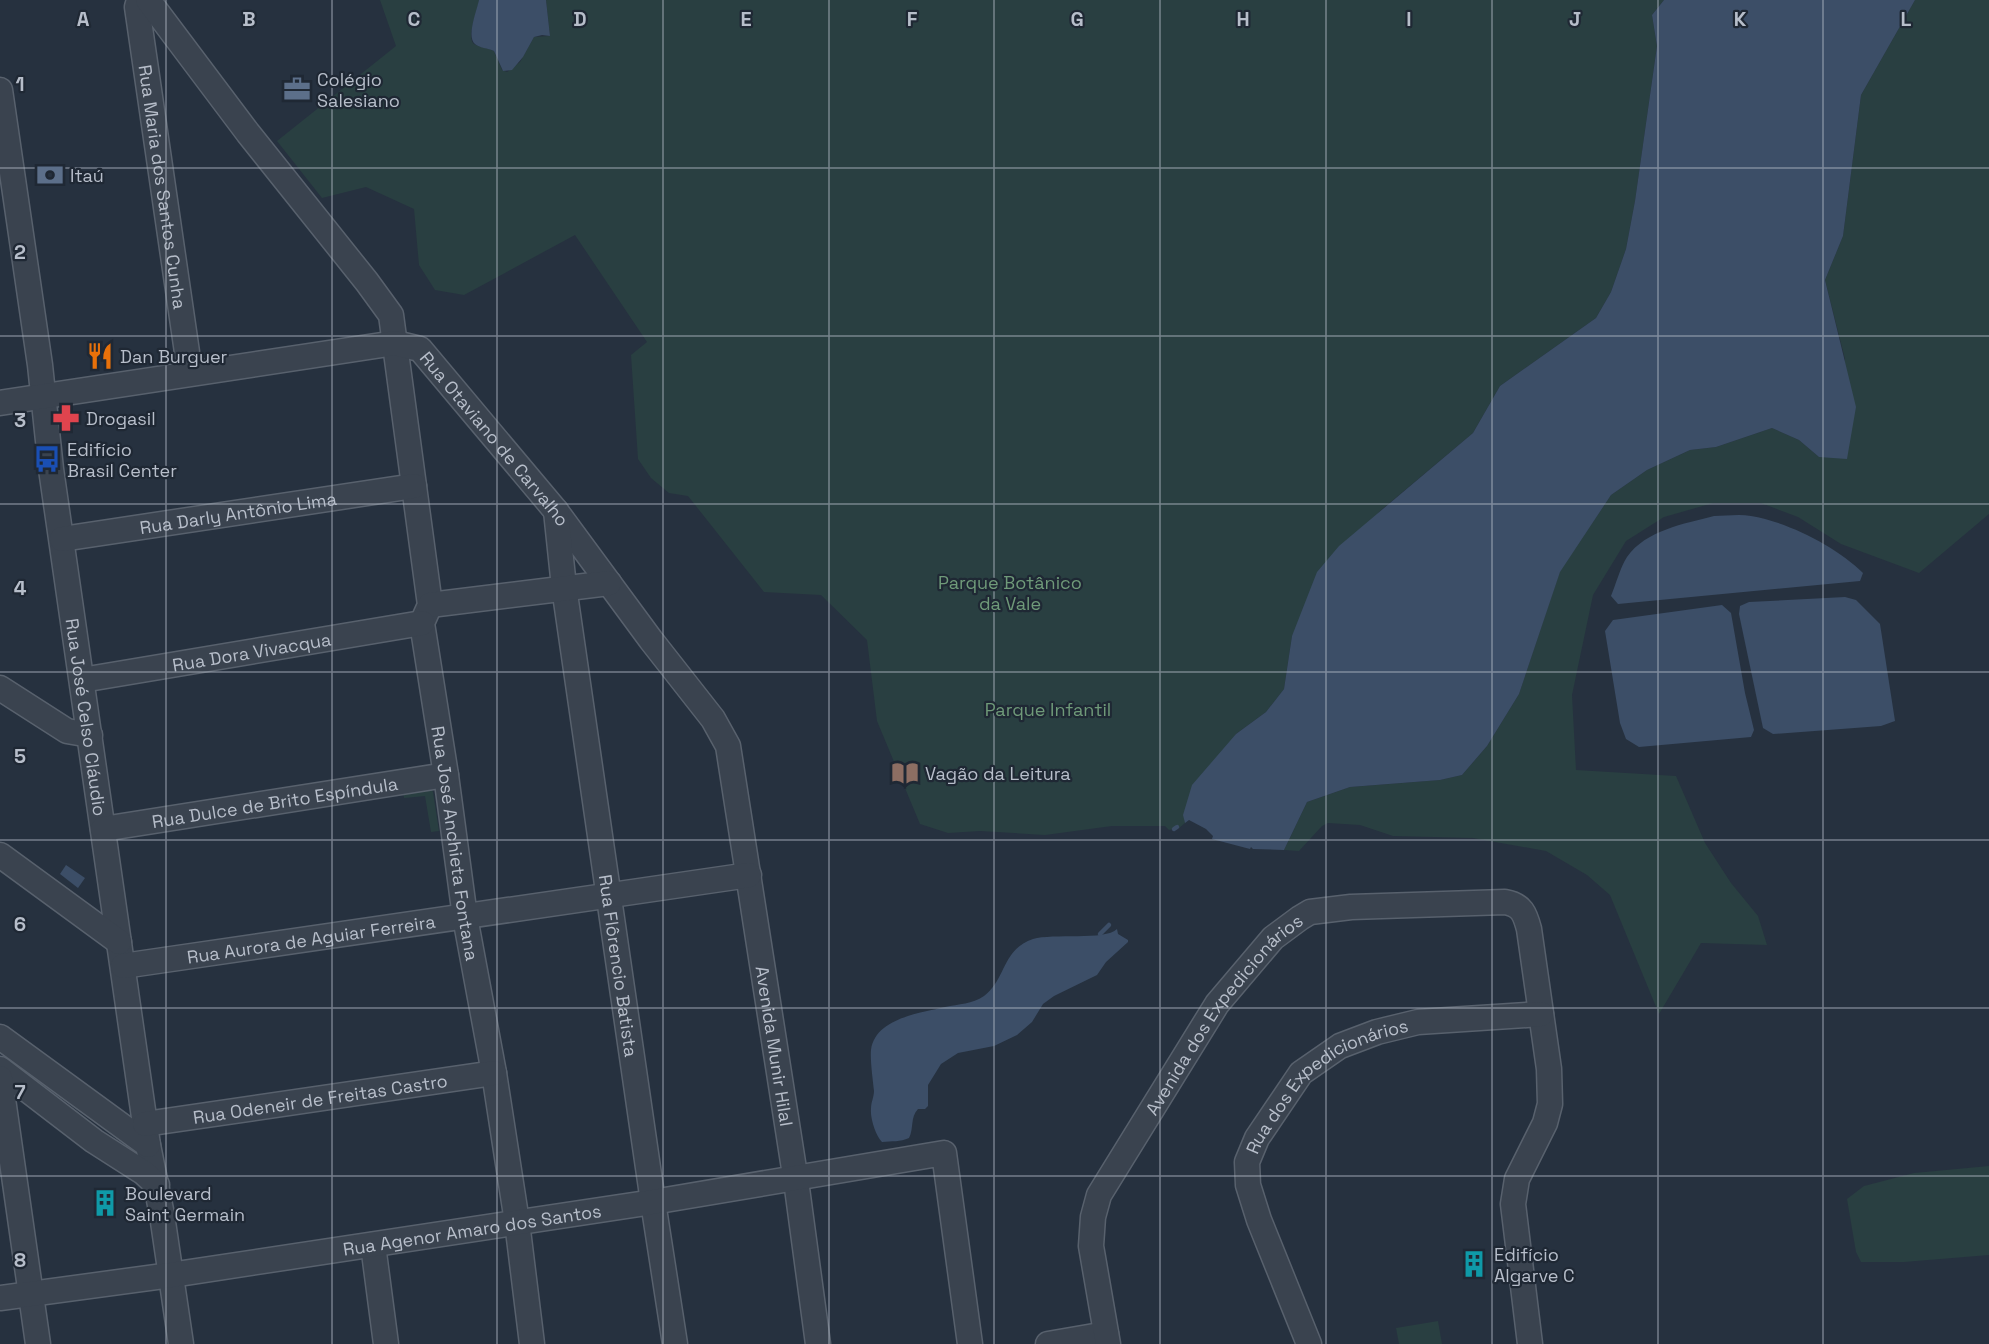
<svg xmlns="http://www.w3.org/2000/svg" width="1989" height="1344" viewBox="0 0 1989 1344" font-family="'Space Grotesk',sans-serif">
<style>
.green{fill:#293f41}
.water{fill:#3c4e67}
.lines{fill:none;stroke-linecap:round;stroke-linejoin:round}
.stream{stroke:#3c4e67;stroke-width:4.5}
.minor-casing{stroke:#58616d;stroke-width:27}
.minor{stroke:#3a434f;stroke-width:24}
.grid{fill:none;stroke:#b7beca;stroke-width:1.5;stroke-opacity:0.55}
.labels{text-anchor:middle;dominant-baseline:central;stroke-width:4.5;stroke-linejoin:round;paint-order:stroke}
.poi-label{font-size:18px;fill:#b7beca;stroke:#1f2834;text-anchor:start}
.street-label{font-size:18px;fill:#b7beca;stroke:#1f2834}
.park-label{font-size:18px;fill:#6f9a79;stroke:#1f2834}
.grid-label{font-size:20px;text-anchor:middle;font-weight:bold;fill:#b7beca;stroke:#1f2834;stroke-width:4.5;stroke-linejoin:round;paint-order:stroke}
</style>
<rect width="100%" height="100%" fill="#26313f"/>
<g class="green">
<path d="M380,0H479C478,9 466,38 474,44C479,47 488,48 494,51L502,70L507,72L520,62L534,37L550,36L546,0H1664L1652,15L1657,46L1635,201L1626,249L1611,292L1596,318L1500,386L1473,433L1380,511L1292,636L1284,689L1266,712L1236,734L1184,815L1185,823L1179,828L1169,830L1165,826H1112L1045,835L980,831L948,833L920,824L877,721L867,640L821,595L764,592L688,496L669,493L651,478L638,459L631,355L647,342L575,235L464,295L435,290L419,265L414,209L366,187L322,198L277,141L396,46Z"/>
<path d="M1915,0H1989V514L1919,573L1841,544L1798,517L1761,503H1713L1664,517L1626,541L1593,595L1572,695L1576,770L1676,776L1705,843L1731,883L1758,916L1767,945L1701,943L1659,1014L1610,895L1587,875L1546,851L1473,838L1393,836L1360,825L1328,823L1322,826L1299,851L1284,850L1307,802L1350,787L1440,780L1462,775L1487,746L1519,694L1560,571L1611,495L1647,470L1690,450L1716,447L1772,428L1799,440L1819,457L1845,359L1825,280L1843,236L1861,95Z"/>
<path d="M431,789L433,792L439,831L431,832L425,796L404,798L403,792Z"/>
<path d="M1989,1166V1255L1904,1262H1861L1856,1252L1847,1199L1864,1186L1914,1173Z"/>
<path d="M1438,1321L1442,1344H1399L1396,1328Z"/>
</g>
<g class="water">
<path d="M479,0H546L550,36L542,35L534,37L523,57L512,70L503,71L494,51C488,48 479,48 475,44C466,37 477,10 479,0Z"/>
<path d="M1664,0H1915L1861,95L1843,236L1825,280L1856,407L1847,459L1819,457L1799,440L1772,428L1716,447L1690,450L1647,470L1611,495L1560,572L1519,694L1487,746L1462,775L1440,780L1350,787L1307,802L1284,850L1253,849L1251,847L1250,849L1212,839L1213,836L1206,829L1189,820L1185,823L1183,815L1192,785L1236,734L1266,712L1284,689L1292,636L1317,572L1339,546L1473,433L1500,386L1596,318L1611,292L1626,249L1635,201L1657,46L1652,15Z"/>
<path d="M1714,516C1726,516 1739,514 1751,516C1788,522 1837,547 1863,573L1860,581L1618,604L1611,596C1616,584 1620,568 1627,557C1646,530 1684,524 1714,516Z"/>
<path d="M1845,597L1856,600L1880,624L1895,721L1881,726L1773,734L1763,728L1739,614L1740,606L1749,602Z"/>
<path d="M1722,605L1731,613L1745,693L1754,730L1751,737L1639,747L1626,739L1620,723L1605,631L1613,620Z"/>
<path d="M66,865L85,878L78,888L60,874Z"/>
<path d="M1117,929L1118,934L1128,940V942L1106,962L1097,975L1054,996L1043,1004L1032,1022L1017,1035L994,1046L958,1053L941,1064L928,1085V1106L925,1109H918C910,1117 914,1129 909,1138C900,1142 892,1141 882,1142C876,1136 870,1118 871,1109C871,1102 874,1097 874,1091C873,1081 870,1060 871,1050C875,1018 921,1013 945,1007C959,1004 972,1004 984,996C1006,980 1002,949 1033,939C1053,933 1105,941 1117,929Z"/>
</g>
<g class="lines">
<g class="stream">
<path d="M1174,829L1177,827"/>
<path d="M1100,934L1109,925"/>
</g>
<defs>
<g id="minor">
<path id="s1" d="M139,0L137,7L190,373"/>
<path id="s2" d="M148,0L248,133L367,282L391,315L430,605L422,623L446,775L465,917L494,1073L517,1222L532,1344"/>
<path id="s3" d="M0,90L40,365L51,469L148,1145L162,1215L181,1344"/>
<path id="s4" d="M0,403L395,343L420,349L556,511L651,640L713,719L728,746L797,1188L818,1344"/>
<path id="s5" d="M556,511L564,587L653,1202L675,1344"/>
<path id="s6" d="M62,539L414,486"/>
<path d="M430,605L609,583"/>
<path id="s7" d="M82,680L422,623"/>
<path d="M0,688L67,731L90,735"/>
<path id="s8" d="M103,829L446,775"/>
<path d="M0,855L119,942"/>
<path id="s9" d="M123,966L749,875"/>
<path d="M0,1037L148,1145"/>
<path d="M0,1069L94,1141L144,1173L157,1185"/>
<path d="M0,1078L38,1344"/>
<path id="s10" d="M145,1124L494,1073"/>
<path d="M373,1245L386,1344"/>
<path id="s11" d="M0,1298L171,1275L653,1202L944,1153L970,1344"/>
<path d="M1048,1344L1106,1334"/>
<path id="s12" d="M1108,1344L1091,1246L1093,1217L1099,1195L1217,1004L1273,938L1300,918L1310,912L1351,907L1505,902C1522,905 1525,914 1529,929L1549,1069L1550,1104L1545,1123L1517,1179L1513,1204L1530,1344"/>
<path id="s13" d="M1309,1344L1259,1220L1248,1185L1247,1162L1257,1138L1301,1073L1340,1046L1377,1032L1418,1022L1541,1014"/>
</g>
</defs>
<use href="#minor" class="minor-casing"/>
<use href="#minor" class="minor"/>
</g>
<path class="grid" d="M166,0V1344M332,0V1344M497,0V1344M663,0V1344M829,0V1344M994,0V1344M1160,0V1344M1326,0V1344M1492,0V1344M1658,0V1344M1823,0V1344M0,168H1989M0,336H1989M0,504H1989M0,672H1989M0,840H1989M0,1008H1989M0,1176H1989"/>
<defs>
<symbol id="office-bare" viewBox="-9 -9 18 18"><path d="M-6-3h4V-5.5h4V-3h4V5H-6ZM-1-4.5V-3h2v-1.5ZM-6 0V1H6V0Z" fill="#5c6f8a" stroke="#1f2834" stroke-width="2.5" paint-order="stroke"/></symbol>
<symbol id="bank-bare" viewBox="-9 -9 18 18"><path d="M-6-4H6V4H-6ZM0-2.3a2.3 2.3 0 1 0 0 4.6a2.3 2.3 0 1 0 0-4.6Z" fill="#5c6f8a" stroke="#1f2834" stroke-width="2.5" paint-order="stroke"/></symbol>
<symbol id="restaurant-bare" viewBox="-9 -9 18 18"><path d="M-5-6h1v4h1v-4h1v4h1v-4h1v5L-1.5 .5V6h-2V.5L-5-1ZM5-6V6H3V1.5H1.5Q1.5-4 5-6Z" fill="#e8710a" stroke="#1f2834" stroke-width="2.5" paint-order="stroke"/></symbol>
<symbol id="pharmacy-bare" viewBox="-9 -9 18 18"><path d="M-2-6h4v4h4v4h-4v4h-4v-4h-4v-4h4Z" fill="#e0444e" stroke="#1f2834" stroke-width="2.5" paint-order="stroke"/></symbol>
<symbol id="bus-bare" viewBox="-9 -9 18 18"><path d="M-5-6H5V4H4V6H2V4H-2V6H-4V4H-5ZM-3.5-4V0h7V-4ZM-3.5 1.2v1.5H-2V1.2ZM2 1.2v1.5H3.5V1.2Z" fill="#1a4fb4" stroke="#1f2834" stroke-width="2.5" paint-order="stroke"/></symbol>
<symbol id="library-bare" viewBox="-9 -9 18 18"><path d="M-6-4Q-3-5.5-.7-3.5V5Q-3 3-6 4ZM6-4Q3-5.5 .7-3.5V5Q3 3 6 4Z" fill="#8d6e63" stroke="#1f2834" stroke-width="2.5" paint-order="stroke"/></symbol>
<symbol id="building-bare" viewBox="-9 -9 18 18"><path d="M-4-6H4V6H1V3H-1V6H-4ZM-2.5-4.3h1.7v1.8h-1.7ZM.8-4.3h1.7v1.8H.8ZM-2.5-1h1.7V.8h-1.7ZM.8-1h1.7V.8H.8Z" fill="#0f9aa8" stroke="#1f2834" stroke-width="2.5" paint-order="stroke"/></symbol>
</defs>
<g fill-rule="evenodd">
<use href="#office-bare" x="278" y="70" width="38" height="38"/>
<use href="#bank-bare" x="31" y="156" width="38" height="38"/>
<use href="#restaurant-bare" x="81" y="337" width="38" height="38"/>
<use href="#pharmacy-bare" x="47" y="399" width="38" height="38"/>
<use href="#bus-bare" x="28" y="440" width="38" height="38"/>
<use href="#library-bare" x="886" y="754" width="38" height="38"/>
<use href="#building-bare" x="86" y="1184" width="38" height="38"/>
<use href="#building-bare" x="1455" y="1245" width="38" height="38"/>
</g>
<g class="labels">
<g class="poi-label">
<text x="317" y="79">Colégio<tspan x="317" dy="21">Salesiano</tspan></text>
<text x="70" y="175">Itaú</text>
<text x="120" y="356">Dan Burguer</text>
<text x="86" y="418">Drogasil</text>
<text x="67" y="449">Edifício<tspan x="67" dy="21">Brasil Center</tspan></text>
<text x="925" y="773">Vagão da Leitura</text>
<text x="125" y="1193">Boulevard<tspan x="125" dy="21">Saint Germain</tspan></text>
<text x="1494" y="1254">Edifício<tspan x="1494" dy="21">Algarve C</tspan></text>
</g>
<g class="street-label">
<text stroke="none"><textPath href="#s1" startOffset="189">Rua Maria dos Santos Cunha</textPath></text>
<text stroke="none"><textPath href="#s4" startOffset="542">Rua Otaviano de Carvalho</textPath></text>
<text stroke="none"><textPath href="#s6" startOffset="178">Rua Darly Antônio Lima</textPath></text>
<text stroke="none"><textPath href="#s7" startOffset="172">Rua Dora Vivacqua</textPath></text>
<text stroke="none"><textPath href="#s3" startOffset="633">Rua José Celso Cláudio</textPath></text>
<text stroke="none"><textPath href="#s8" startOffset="174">Rua Dulce de Brito Espíndula</textPath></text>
<text stroke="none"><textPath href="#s2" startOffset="933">Rua José Anchieta Fontana</textPath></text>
<text stroke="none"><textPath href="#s9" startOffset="190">Rua Aurora de Aguiar Ferreira</textPath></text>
<text stroke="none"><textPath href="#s5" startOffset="459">Rua Flôrencio Batista</textPath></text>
<text stroke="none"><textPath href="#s12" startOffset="372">Avenida dos Expedicionários</textPath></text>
<text stroke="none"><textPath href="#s4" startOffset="1232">Avenida Munir Hilal</textPath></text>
<text stroke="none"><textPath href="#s13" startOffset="310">Rua dos Expedicionários</textPath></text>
<text stroke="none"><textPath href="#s10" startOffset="177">Rua Odeneir de Freitas Castro</textPath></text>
<text stroke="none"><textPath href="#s11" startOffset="477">Rua Agenor Amaro dos Santos</textPath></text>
</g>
<g class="park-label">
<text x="1010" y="582">Parque Botânico<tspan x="1010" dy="21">da Vale</tspan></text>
<text x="1048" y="709">Parque Infantil</text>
</g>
</g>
<g class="grid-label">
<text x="83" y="26">A</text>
<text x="249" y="26">B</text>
<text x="414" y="26">C</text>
<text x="580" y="26">D</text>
<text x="746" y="26">E</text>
<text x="912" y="26">F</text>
<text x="1077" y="26">G</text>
<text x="1243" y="26">H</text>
<text x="1409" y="26">I</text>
<text x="1575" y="26">J</text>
<text x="1740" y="26">K</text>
<text x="1906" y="26">L</text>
<text x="20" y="91">1</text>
<text x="20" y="259">2</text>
<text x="20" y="427">3</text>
<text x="20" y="595">4</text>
<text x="20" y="763">5</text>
<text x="20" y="931">6</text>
<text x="20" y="1099">7</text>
<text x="20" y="1267">8</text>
</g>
</svg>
